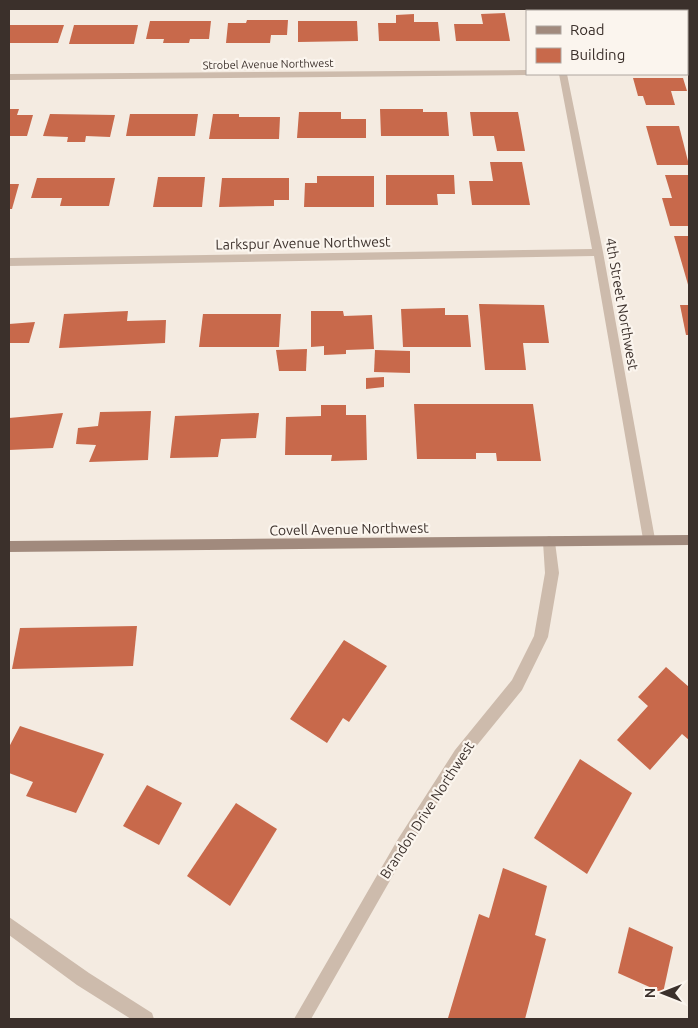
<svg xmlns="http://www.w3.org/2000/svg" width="698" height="1028" viewBox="0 0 698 1028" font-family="Ubuntu,sans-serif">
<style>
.building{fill:#c8694b}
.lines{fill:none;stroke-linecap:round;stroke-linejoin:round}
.street{fill:#cdbbac;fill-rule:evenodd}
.secondary{fill:#a18a7d;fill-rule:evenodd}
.labels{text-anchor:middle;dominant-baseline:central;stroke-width:4.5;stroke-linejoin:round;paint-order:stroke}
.far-street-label{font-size:11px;fill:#3b302b;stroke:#fbf5ee}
.street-label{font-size:14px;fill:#3b302b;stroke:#fbf5ee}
</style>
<rect width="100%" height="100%" fill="#f4ebe1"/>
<g class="building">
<path d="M631,9H662V11H632Z"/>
<path d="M505,13L510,41H456L454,24H483L481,14Z"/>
<path d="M414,14V22H438L440,41H379L378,23H396V15Z"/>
<path d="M247,20H288L287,35H271L270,43H226L228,23H246Z"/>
<path d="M150,21H211L209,39H190L189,43H163L164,39H146Z"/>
<path d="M298,21H357L358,41L298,42Z"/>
<path d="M9,25H64L58,43H9Z"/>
<path d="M74,25H138L134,44H69Z"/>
<path d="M633,78H683L687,91H671L675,105H646L643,96H638Z"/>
<path d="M9,109H19L17,115H33L27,136H9Z"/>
<path d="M380,109H423V112H447L449,136H381Z"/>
<path d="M299,112H341V119H366V138H297Z"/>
<path d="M470,112H518L525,151H497L494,136H473Z"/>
<path d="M50,114L115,115L110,137L86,136L85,142H67L68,137L43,136Z"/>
<path d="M130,114H198L195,136H126Z"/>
<path d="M213,114H239V117H280L279,139H209Z"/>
<path d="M646,126H679L689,165H657Z"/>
<path d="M490,162H522L530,205H472L469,181H493Z"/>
<path d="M386,175H454L455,194H437L438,205H386Z"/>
<path d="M665,175H689V226H670L662,198H672Z"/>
<path d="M317,176H374V207H304L305,183H317Z"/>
<path d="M158,177H205L202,207H153Z"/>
<path d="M37,178H115L109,206H60L62,198H31Z"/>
<path d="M222,178H289V200H274V206L219,207Z"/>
<path d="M9,184H19L12,209H9Z"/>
<path d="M674,236H689V288Z"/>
<path d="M479,304L544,305L549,343H523L526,370H485Z"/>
<path d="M680,305H689V335H686Z"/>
<path d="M445,308V315H468L471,347H403L401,309Z"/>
<path d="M128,311L127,321L166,320L165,343L59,348L64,314Z"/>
<path d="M311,311H343L344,316L372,315L374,349L346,350V354L324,355V346L311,347Z"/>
<path d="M203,314H281L279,347H199Z"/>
<path d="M35,322L29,343H9V324Z"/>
<path d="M307,349L306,371H279L276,350Z"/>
<path d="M375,350L410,351V373L374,372Z"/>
<path d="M384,377V387L366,389V378Z"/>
<path d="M414,404H533L541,461H497L496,453H476V459H417Z"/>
<path d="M321,405H346V415H366L367,460L331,461L332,455H285L286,417L321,416Z"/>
<path d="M151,411L148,460L89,462L96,445L76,444L78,428L98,426L100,412Z"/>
<path d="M63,413L53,448L9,450V418Z"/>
<path d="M259,413L256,438L221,439L218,457L170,458L175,416Z"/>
<path d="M137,626L133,666L12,669L20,628Z"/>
<path d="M344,640L387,666L349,722L343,718L327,743L290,719Z"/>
<path d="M666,667L689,687V740L682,734L650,770L617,740L648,706L638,697Z"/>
<path d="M20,726L104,754L76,813L26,796L33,782L9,773V747Z"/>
<path d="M580,759L632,793L587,874L534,838Z"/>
<path d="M147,785L182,803L159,845L123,826Z"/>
<path d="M236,803L277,829L230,906L187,876Z"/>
<path d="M503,868L547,886L535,935L546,939L525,1019H450L448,1018L479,914L489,918Z"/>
<path d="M629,927L673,947L663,993L618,973Z"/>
</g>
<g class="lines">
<g class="street">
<path d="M546,9H554L555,11H547Z"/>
<path d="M527,70V74L530,75L9,80V74Z"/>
<path d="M559,74H567L603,252L655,539L653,543L649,544L645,543L643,539L594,256L9,266V258L592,249Z"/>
<path d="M549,536L554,538L555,542L559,573L548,637L522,690L465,760L408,849L311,1019H294L398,839L455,750L512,680L534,636L545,573L543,542L544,538Z"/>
<path d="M9,917L89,973L152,1013L154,1019H131L77,985L9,935Z"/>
</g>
<path class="secondary" d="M689,535V545L9,552V541Z"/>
</g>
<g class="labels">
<g class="far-street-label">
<text transform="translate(268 64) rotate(-1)">Strobel Avenue Northwest</text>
</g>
<g class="street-label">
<text transform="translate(303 243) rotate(-1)">Larkspur Avenue Northwest</text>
<text transform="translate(622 304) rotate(80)">4th Street Northwest</text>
<text transform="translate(349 529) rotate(-1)">Covell Avenue Northwest</text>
<text transform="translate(427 810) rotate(-57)">Brandon Drive Northwest</text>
</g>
</g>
<rect width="698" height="1028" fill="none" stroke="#3b302b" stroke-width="20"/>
<rect x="526" y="10" width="162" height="65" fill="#fbf5ee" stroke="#aea6a0"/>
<rect x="536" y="26" width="25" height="8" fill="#a18a7d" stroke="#aea6a0"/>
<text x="570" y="35" font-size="15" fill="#3b302b">Road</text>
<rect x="536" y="48" width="25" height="15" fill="#c8694b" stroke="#aea6a0"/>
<text x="570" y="60" font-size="15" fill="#3b302b">Building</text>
<g transform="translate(663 993) rotate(270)" stroke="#fbf5ee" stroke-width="4" paint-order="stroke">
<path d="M0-4L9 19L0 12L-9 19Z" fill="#3b302b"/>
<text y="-8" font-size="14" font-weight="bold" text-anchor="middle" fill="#3b302b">N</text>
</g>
</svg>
